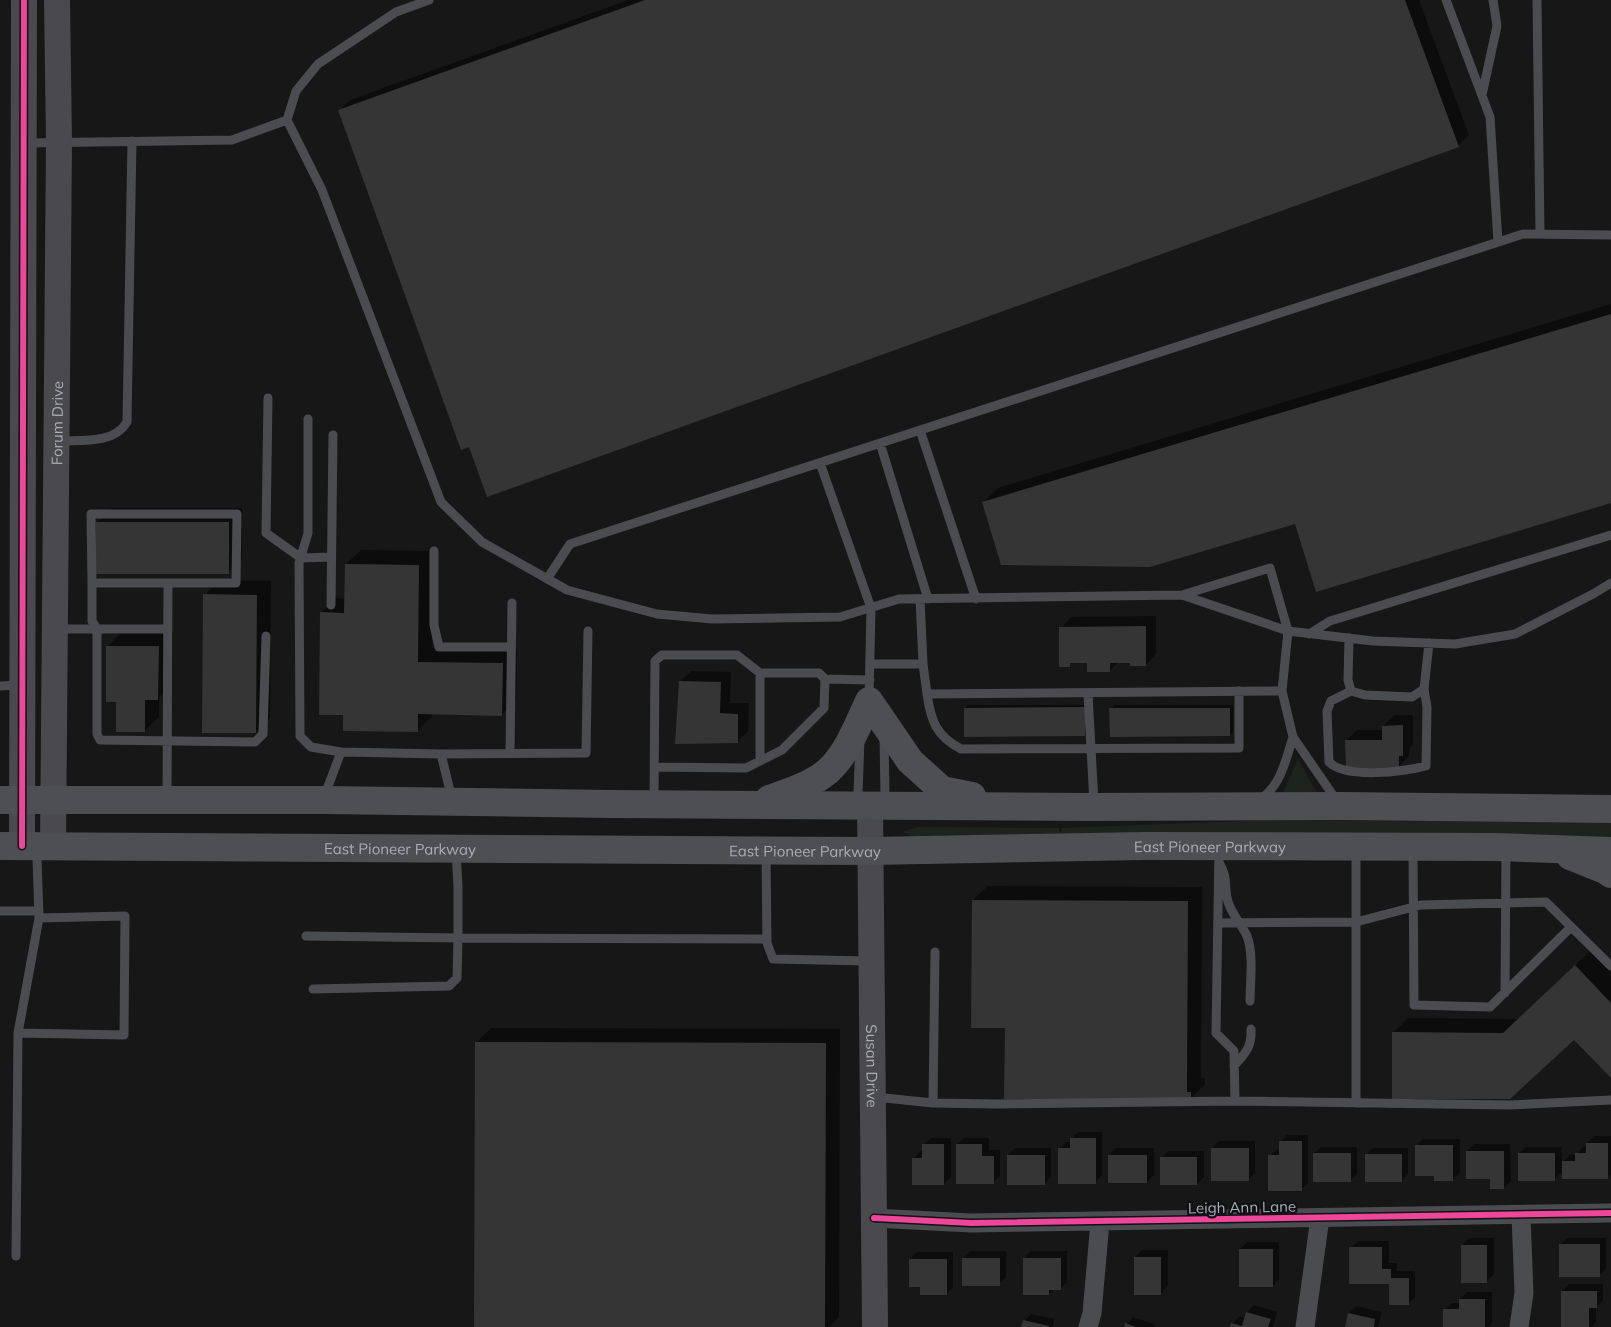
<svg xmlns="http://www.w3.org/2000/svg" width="1611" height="1327" viewBox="0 0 1611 1327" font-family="Mulish,sans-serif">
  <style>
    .green { fill: #1d241e }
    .shadow { fill: #0007 }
    .building { fill: #353536 }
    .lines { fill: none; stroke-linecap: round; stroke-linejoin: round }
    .lane { stroke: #4b4c50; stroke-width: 9 }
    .street { stroke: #4b4c50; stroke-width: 19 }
    .secondary { stroke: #4a4a4e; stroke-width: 26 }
    .primary { stroke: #4d4f52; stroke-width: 28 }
    .cycleway-casing { stroke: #111113; stroke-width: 9 }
    .cycleway { stroke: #ed469a; stroke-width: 6 }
    .labels { text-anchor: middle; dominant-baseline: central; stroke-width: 4.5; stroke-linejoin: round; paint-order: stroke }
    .street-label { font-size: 15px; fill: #a8adb8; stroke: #111113 }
  </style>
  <rect width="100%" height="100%" fill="#171717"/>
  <path class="green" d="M1298,759L1317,793H1283Z
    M1270,820L1611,822V842L918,838L902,832L918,827L1059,828V832L1062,831V828Z"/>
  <path class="shadow" d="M628,0H1419L1469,135L1458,146L339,111L350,100Z
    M1611,304V502L1296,522L983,503L998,488Z
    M112,508H242V558L228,573L97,523Z
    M361,550L433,551L432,648L517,649L516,700L502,714L432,713V716L417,731L345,714L321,613L336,598L346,599V564Z
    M219,580L271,581L270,718L256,732L205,595Z
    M1156,616V654L1146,665L1119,662L1109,671L1088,662H1073L1069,666L1061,628L1071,617Z
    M122,632H173L172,685L159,698V717L144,731L117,700L108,646Z
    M691,671L731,672L730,703H749L748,731L737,742L680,682Z
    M968,705H1088V732L1085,735L965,708Z
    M1114,705H1233V732L1230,735L1111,709Z
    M1394,715H1413V744L1409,749V756L1398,767L1346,741L1357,730H1383V726Z
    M988,886L1202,887L1201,1078H1205V1084L1190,1099L1006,1027L973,900Z
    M1590,951L1611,973V1077L1574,1038L1394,1032L1408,1018L1519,1019Z
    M491,1028L840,1029L839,1317L829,1327H475L477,1042Z
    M1078,1132H1102V1175L1096,1182L1059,1149L1066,1142H1071V1139Z
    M1287,1135H1308V1183L1301,1190L1270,1156L1277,1149H1280V1142Z
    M1594,1136H1611V1174L1608,1178L1564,1170L1555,1179L1519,1153L1526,1147H1562V1163L1570,1155H1576L1583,1147H1587V1143Z
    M931,1138H951V1177L944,1184L914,1158L921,1151H924V1144Z
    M964,1138H989V1150H1000V1176L993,1183L957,1144Z
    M1423,1139H1460V1172L1453,1179L1436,1175L1416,1146Z
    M1219,1141H1255V1173L1248,1180L1212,1148Z
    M1474,1144H1510L1511,1181L1504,1188L1467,1151Z
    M1321,1147H1357V1174L1350,1181L1314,1153Z
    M1015,1148H1051V1177L1044,1184L1008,1155Z
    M1116,1148H1154V1175L1147,1182L1109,1155Z
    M1373,1148H1408V1174L1401,1181L1366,1155Z
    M1168,1151H1204V1177L1197,1184L1161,1158Z
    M1469,1238H1494V1274L1487,1281L1462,1245Z
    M1567,1238H1606V1268L1599,1275L1560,1245Z
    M1358,1241H1389V1263H1397V1271H1415V1297L1408,1304L1390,1283L1351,1248Z
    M1247,1242H1279V1279L1273,1286L1240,1249Z
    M1142,1250H1168V1286L1161,1293L1135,1257Z
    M970,1251H1006V1277L999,1284L963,1258Z
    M1031,1251H1067V1282L1060,1289H1054L1049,1294L1024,1258Z
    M917,1252H953V1287L946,1294L910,1259Z
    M1569,1284H1603V1300L1596,1307V1322L1591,1327H1562V1291Z
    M1467,1292H1492V1323L1488,1327H1445V1310L1452,1303H1460V1299Z
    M1254,1305L1277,1312L1273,1327H1231L1239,1316L1245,1318L1247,1312Z
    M1356,1306L1382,1312L1378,1327H1346L1349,1313Z
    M1031,1314L1054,1319L1053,1327H1022L1024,1321Z
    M1133,1317L1155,1324L1154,1327H1125Z"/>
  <path class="building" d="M645,0H1405L1459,147L487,497L469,447L461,450L338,110Z
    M1611,314V503L1316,592L1295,524L1150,567L1001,565L982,502Z
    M96,522H229V574H96Z
    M345,564L419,565L418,662L503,663L502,716L418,714V732L343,731V715H319L320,612L344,613Z
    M203,594L257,595L256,733H202Z
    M1146,626V666H1130V663H1110V672H1087V663H1070V667H1059V627Z
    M106,646H159L158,700H145V732H116V702H106Z
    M679,681L721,682L720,713L738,714V743L675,744Z
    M1085,707V736L964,737V708Z
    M1109,708H1230V736L1110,737Z
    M1403,725V756H1399V768L1346,769L1345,740H1382V726Z
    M972,900L1188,901L1187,1092H1191V1100L1004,1099L1005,1028H971Z
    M1575,965L1611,1003V1078L1574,1040L1510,1099H1392V1032L1503,1033Z
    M475,1042L826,1043L825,1327H474Z
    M1070,1138H1096V1184H1058V1148H1070Z
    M1279,1141H1302V1191H1268V1155H1279Z
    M1586,1143H1608V1179H1562V1161H1575V1153H1586Z
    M922,1144H944V1185H912V1158H922Z
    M956,1144H982V1156H994V1184H956Z
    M1415,1145H1453V1181H1434V1176H1415Z
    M1211,1148H1249V1181H1211Z
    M1466,1151H1504V1189H1490V1179H1466Z
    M1313,1153H1351V1182H1313Z
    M1518,1153H1555V1181H1518Z
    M1365,1154H1402V1182H1365Z
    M1007,1155H1045V1185H1007Z
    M1108,1155H1147V1183H1108Z
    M1160,1157H1197V1185H1160Z
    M1559,1244H1600V1277H1559Z
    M1461,1245H1487V1283H1461Z
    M1349,1247H1382V1269H1391V1278H1409V1305H1389V1284H1349Z
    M1239,1249H1273V1287H1239Z
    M1134,1257H1161V1295H1134Z
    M962,1258H1000V1286H962Z
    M1023,1258H1061V1290H1049V1295H1023Z
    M909,1259H947V1295H920V1287H909Z
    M1561,1291H1597V1308H1589V1327H1561Z
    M1459,1299H1485V1327H1443V1309H1459Z
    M1246,1312L1271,1319L1268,1327H1230L1231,1323L1242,1326Z
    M1348,1313L1375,1319L1374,1327H1345Z
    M1023,1320L1049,1326V1327H1021Z
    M1125,1323L1136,1327H1124Z"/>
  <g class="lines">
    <path class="lane" d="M429,0L396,12L318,64L296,91L287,120L322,190L441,502L482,542L567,590L657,614L712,619L840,617L899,599L1182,595L1288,631L1373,641L1455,644L1515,634L1593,594L1611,583
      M1446,0L1490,117L1498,242
      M1537,0L1540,234
      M1482,95L1497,26L1493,0
      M26,143L232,140L287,120
      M268,398L266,533L301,558L331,557
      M308,419V533L299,563L300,736L311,747L341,752
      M920,430L976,599
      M60,441C83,440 114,444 127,422L132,141
      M880,443L928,599
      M820,463L871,608L869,698
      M434,551V625L439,647H511
      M547,579L570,544L1523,234L1611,235
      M92,583V621L97,629V734L100,740L255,742L263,734L266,636
      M1182,595L1270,568L1288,631L1282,691L1293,737L1337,801
      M331,605L333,435
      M58,629H168
      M1309,634L1330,621L1611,535
      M1349,638L1348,680L1351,691L1365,695L1412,697L1424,689L1429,643
      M870,664H923L920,599
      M923,664L927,694L1282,691
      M760,673V761
      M825,679L870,680
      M0,686L20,685
      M1351,691L1331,701L1327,711L1329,762C1345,779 1403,772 1426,766L1427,707L1424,689
      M927,694C931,721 936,736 961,749L1239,748V691
      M1088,694L1094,803
      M860,739L858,794L866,801
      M510,753L512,603
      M441,754L586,753L588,631
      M167,797L168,583H236L237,514H91L92,583H168
      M324,797L341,752L441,754L452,799
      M1260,799C1281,786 1286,759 1293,737
      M878,800L885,796L884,737
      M654,801L655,661L662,655H737L760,673H819L825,679L824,708L782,750L746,768L655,767
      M1219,849L1216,1033L1234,1051L1235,1101
      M1413,850L1414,1005L1490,1007L1571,927
      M456,852L458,886V938L767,939
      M766,853L767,943L773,959L868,961
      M37,859L39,918L125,916L124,1035L18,1033L39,918
      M1219,862C1228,879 1224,881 1227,898C1230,913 1241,923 1247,936C1254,955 1250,981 1250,1001
      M0,911H39
      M1218,923L1356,922V848
      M306,936L458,938L457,978L449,986L313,989
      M1505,993L1506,851
      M1234,1066C1246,1053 1252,1046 1251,1029
      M875,1097L933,1103L996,1104L1235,1101L1510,1105L1611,1100
      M933,1103L935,952
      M1356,1103V922L1421,905L1546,902L1611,966
      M16,1256L18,1033"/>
    <path class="street" d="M874,1218L971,1223L1611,1213
      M1088,1327L1092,1313L1100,1222
      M1305,1327L1320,1218
      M1519,1327L1524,1293L1521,1215"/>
    <g class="secondary">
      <path id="s1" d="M870,805L875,1327"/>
      <path id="s2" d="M53,845L59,142L57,0"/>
      <path d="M22,846L24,0"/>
    </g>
    <g class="primary">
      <path d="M769,799C789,792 812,785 828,771C848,753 858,724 869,701L910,761L942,790L972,796"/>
      <path d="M0,800H326L611,804L1086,807L1340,806L1611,809"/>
      <path id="s3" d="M0,846L870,851L1145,846L1494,847L1611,851"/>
      <path d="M1570,856L1605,870L1611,874"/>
    </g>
    <g class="cycleway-casing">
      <path id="cycleway" d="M22,846L24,0
        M874,1218L971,1223L1611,1213"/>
    </g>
    <use href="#cycleway" class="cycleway"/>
  </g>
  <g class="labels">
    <g class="street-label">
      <text stroke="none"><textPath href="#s2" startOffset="422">Forum Drive</textPath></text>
      <text stroke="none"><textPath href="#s3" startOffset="1210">East Pioneer Parkway</textPath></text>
      <text stroke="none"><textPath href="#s3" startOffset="400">East Pioneer Parkway</textPath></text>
      <text stroke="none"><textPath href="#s3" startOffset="805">East Pioneer Parkway</textPath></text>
      <text stroke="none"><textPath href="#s1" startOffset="261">Susan Drive</textPath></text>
      <text transform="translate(1242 1207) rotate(-1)">Leigh Ann Lane</text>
    </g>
  </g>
</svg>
